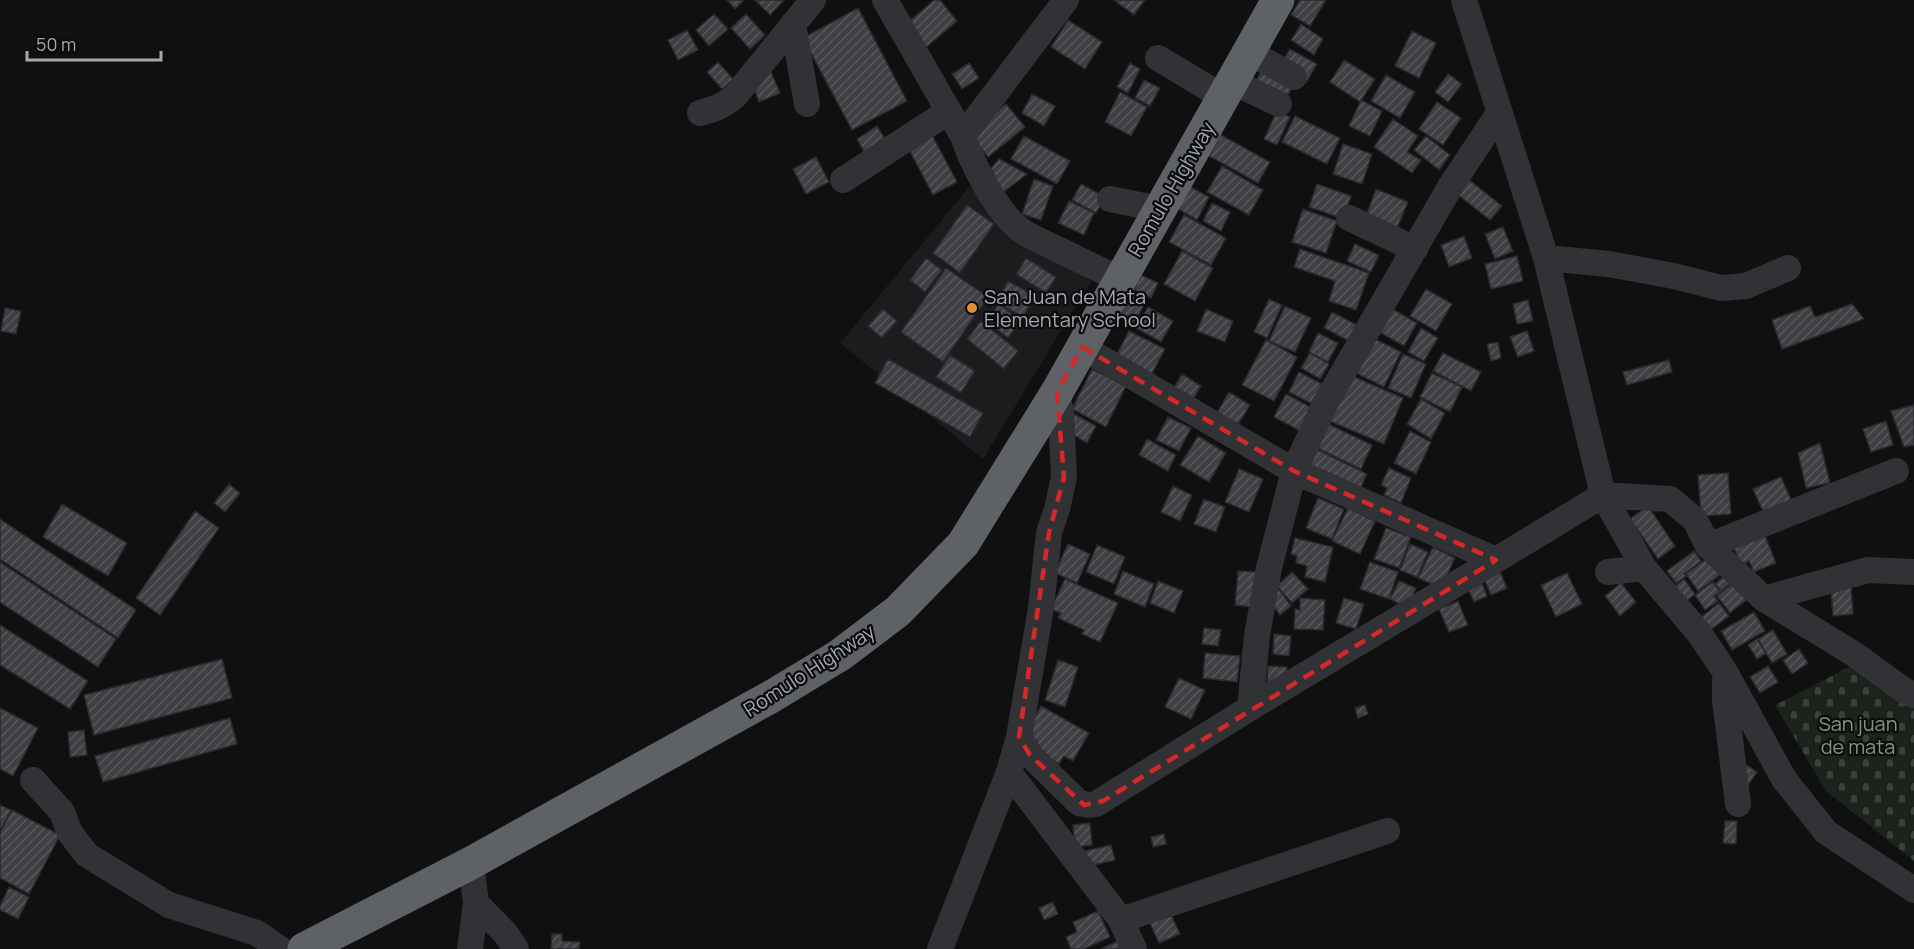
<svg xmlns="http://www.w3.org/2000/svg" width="1914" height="949" viewBox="0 0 1914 949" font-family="Manrope,sans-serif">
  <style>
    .built { fill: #1c1c1e }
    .cemetery { fill: url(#cemetery-stones) }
    .building { fill: url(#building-hatch); stroke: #2a2a2d; stroke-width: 1.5 }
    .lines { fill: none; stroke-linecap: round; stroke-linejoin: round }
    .minor { stroke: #313235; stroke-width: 26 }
    .highway { stroke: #5e6166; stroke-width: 33 }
    .marked { fill: none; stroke: #d62828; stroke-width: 4.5; stroke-dasharray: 12 8; stroke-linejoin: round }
    .poi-dot { fill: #dd8e3b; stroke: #0b0b0c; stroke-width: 2 }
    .labels { text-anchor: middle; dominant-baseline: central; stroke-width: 4.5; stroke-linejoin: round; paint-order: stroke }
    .street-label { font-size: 20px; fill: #a2a9b0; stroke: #0b0b0c }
    .poi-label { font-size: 20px; fill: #a2a9b0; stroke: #0b0b0c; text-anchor: start }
    .park-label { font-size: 20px; fill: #7e9a7b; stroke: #0b0b0c }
  </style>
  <defs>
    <pattern id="cemetery-stones" width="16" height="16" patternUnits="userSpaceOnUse" patternTransform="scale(1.5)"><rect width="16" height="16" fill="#1c231c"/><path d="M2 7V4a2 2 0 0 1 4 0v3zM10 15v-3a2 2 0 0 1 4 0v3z" fill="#3a403a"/></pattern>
    <pattern id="building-hatch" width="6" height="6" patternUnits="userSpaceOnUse" patternTransform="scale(1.5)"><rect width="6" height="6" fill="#3f4044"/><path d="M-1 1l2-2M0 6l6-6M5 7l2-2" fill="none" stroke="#58595c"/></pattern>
  </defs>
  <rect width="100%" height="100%" fill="#101011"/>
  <path class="built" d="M970,186L998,224L1096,273L983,459L840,343Z"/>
  <path class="cemetery" d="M1855,664L1914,703V861L1826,791L1775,705Z"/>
  <path class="building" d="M727,0H744L735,9Z
    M755,0H784L770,15Z
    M934,0H940L957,21L924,49L905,25Z
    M1114,0H1145L1134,15Z
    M1300,0H1326L1310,26L1291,15Z
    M858,8L907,101L852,130L803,38Z
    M714,14L728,29L709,46L696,30Z
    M746,14L765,35L750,49L731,28Z
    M1068,20L1102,42L1085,69L1051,47Z
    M1301,24L1323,39L1314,55L1291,40Z
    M687,30L698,50L678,60L668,40Z
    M1412,31L1436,43L1419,78L1395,66Z
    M1290,49L1317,64L1306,83L1279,67Z
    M1344,60L1375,79L1360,102L1330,82Z
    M718,62L733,79L722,89L707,72Z
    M969,63L979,78L962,89L952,74Z
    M1130,63L1140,69L1128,93L1117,87Z
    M1262,70L1292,87L1283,104L1253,87Z
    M771,72L780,93L759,102L751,80Z
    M1448,74L1462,84L1448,102L1435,92Z
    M1386,75L1415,92L1400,118L1371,101Z
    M1144,80L1160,88L1150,106L1135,98Z
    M1120,92L1147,107L1131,136L1105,122Z
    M1032,94L1055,106L1044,126L1022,113Z
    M1361,100L1382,111L1370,136L1349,126Z
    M1437,102L1461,118L1443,145L1419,129Z
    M1006,104L1025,127L988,157L969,134Z
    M1277,111L1290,117L1277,145L1264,139Z
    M1295,116L1340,138L1327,164L1282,142Z
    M1393,119L1418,136L1407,152L1421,160L1412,173L1374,147Z
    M877,126L887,142L866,155L857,139Z
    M930,131L957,182L933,195L906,144Z
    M1221,135L1270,162L1258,183L1209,156Z
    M1024,136L1070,161L1057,184L1011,159Z
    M1426,136L1450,155L1439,170L1414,150Z
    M1343,144L1372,154L1362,184L1333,174Z
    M816,157L829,182L806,194L793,169Z
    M999,159L1027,174L1002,193L991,168Z
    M1222,166L1263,190L1249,215L1207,192Z
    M1034,179L1053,186L1041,220L1022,214Z
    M1468,179L1502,206L1490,220L1457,194Z
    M1081,184L1105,197L1096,213L1072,200Z
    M1317,184L1351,196L1344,219L1309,207Z
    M1187,185L1209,197L1197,220L1175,207Z
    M1376,189L1408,202L1397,228L1366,216Z
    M1069,201L1094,213L1084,235L1058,223Z
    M1212,203L1230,212L1221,231L1203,221Z
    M967,205L994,224L960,273L933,253Z
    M1303,209L1337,221L1326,253L1292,242Z
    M1184,215L1226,238L1211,265L1169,242Z
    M1503,227L1513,251L1495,259L1485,234Z
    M1464,236L1472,258L1449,267L1441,245Z
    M1355,244L1379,255L1371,272L1347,261Z
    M1300,249L1369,273L1356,310L1329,301L1335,281L1294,267Z
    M1182,251L1213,268L1195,301L1164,284Z
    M1517,256L1523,281L1491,289L1485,264Z
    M926,258L942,270L925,292L910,280Z
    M1026,258L1056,277L1046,293L1016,274Z
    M946,268L988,297L943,362L901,332Z
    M1141,275L1158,283L1151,298L1134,290Z
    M1008,281L1035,296L1023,317L996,302Z
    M1426,289L1452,304L1436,331L1410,316Z
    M1128,292L1146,300L1135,323L1117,315Z
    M1269,299L1282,305L1267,338L1254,332Z
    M1528,300L1533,321L1517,324L1513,304Z
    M999,304L1021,321L1008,338L986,321Z
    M1852,304L1864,319L1782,349L1772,320L1810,306L1815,317Z
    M1285,306L1311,318L1295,352L1269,341Z
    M1387,306L1417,323L1404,346L1374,329Z
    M1148,307L1173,321L1161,342L1136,328Z
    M5,308L21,311L16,334L1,331Z
    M883,309L897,321L882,338L868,326Z
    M1206,309L1233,321L1225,342L1197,331Z
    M1332,312L1359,326L1351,342L1324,328Z
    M981,321L1018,351L1004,369L967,339Z
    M1421,328L1438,338L1424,361L1408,352Z
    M1129,331L1165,349L1149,379L1114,360Z
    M1527,331L1534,351L1518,357L1510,337Z
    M1318,333L1338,343L1328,362L1309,352Z
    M1369,336L1401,352L1384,387L1352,371Z
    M1266,340L1297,357L1274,401L1242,385Z
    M1498,342L1501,358L1491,361L1487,344Z
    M1310,353L1329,364L1320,379L1301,368Z
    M1443,353L1481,372L1471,391L1433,371Z
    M1403,354L1426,364L1411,398L1388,388Z
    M950,355L975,371L961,393L936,377Z
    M888,359L983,413L970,437L875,383Z
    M1669,360L1672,372L1627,385L1623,372Z
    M1092,369L1126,386L1106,427L1072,409Z
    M1299,372L1330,388L1320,408L1289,392Z
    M1345,373L1403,398L1384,444L1325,419Z
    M1432,373L1462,387L1450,412L1420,397Z
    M1182,374L1201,386L1191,403L1172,391Z
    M1229,392L1250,405L1237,426L1217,413Z
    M1286,394L1314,409L1302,432L1274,417Z
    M1421,399L1445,413L1431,439L1407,424Z
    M1914,405V445L1904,447L1891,411Z
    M1074,414L1096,426L1087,443L1065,430Z
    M1168,417L1191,428L1179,451L1156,440Z
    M1886,421L1893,445L1871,452L1863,429Z
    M1324,422L1372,445L1361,469L1313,446Z
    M1410,431L1431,442L1416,474L1394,463Z
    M1198,436L1226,453L1209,482L1180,465Z
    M1147,439L1176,455L1168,471L1139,455Z
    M1820,443L1830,483L1806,488L1798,453Z
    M1316,449L1367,474L1357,495L1306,470Z
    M1389,468L1411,478L1401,503L1384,495L1387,488L1381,485Z
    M1239,469L1263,479L1249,512L1225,502Z
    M1728,473L1731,514L1701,516L1698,475Z
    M1781,477L1793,504L1765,516L1753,489Z
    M229,484L240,493L225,512L214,503Z
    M1173,486L1192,495L1180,521L1161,512Z
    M1318,498L1344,509L1332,539L1306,528Z
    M1204,499L1225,507L1216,532L1194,524Z
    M62,504L127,543L108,576L43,537Z
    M1648,506L1675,546L1658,559L1630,519Z
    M1348,508L1375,521L1360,554L1332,541Z
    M195,511L219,528L160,615L136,598Z
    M0,519L136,610L118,638L0,559Z
    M1386,528L1411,537L1399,568L1374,559Z
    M1762,528L1776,563L1754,572L1749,561L1741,565L1731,541Z
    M1295,538L1333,547L1325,582L1305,577L1307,566L1296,563L1297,556L1291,554Z
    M1068,544L1090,554L1077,583L1055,573Z
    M1410,544L1428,552L1417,577L1400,570Z
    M1097,545L1125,557L1114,584L1086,572Z
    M1433,547L1455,558L1441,588L1418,578Z
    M1694,551L1701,561L1684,574L1686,576L1676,583L1667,571Z
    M1709,557L1721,574L1698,591L1686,574Z
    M0,562L116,639L98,667L0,602Z
    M1370,562L1398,572L1389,599L1360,589Z
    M1123,571L1154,584L1145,607L1114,594Z
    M1238,571L1257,572L1254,607L1235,605Z
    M1292,572L1308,589L1292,603L1277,586Z
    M1500,572L1507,588L1491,595L1484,579Z
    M1567,573L1582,604L1556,617L1541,585Z
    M1728,573L1734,580L1721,591L1715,584Z
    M1065,579L1118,603L1100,642L1082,634L1084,630L1058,618L1061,613L1051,609Z
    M1684,579L1695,594L1685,602L1674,587Z
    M1737,580L1750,597L1730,613L1717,596Z
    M1158,581L1183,591L1174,613L1150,603Z
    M1399,581L1416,588L1407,608L1390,599Z
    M1713,582L1720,592L1714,596L1718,601L1705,610L1695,595Z
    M1482,583L1487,596L1474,602L1468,589Z
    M1621,583L1636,602L1620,616L1605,596Z
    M1851,585L1853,614L1833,616L1831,587Z
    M1279,589L1291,606L1280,615L1267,598Z
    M1300,598L1325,600L1323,630L1294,629L1295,609L1300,610Z
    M1344,598L1364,604L1356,629L1336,623Z
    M1458,601L1468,625L1449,632L1439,609Z
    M1719,603L1729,616L1706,633L1696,621Z
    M1754,612L1765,631L1732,650L1721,631Z
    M0,625L88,681L70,709L0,665Z
    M1204,628L1221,630L1218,646L1202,644Z
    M1773,630L1787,654L1772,663L1758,639Z
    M1274,634L1291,636L1289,656L1273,654Z
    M1757,639L1766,653L1757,659L1748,645Z
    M1799,649L1808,663L1792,674L1783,660Z
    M1205,653L1240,656L1237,682L1203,678Z
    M222,659L232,698L94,735L84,695Z
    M1058,660L1078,667L1065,707L1045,700Z
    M1268,666L1287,667L1286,684L1267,682Z
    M1768,666L1778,682L1760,693L1750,677Z
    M1179,678L1205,690L1191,719L1165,707Z
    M1365,705L1368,714L1358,718L1355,708Z
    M1041,706L1089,733L1073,761L1064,756L1059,764L1033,749L1037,741L1026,734Z
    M0,708L38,728L13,776L0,769Z
    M230,718L237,744L103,782L95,756Z
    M84,730L87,755L70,757L68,732Z
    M1742,762L1757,772L1748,785Z
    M0,805L11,810L0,831Z
    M12,810L60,835L29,894L0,878V833Z
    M1725,821H1737L1736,844L1723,843Z
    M1090,823L1092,845L1075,847L1073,825Z
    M1164,834L1166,844L1153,847L1151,837Z
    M1111,845L1115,860L1089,866L1085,851Z
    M9,887L29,897L18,919L0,910V906Z
    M1053,902L1058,914L1044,920L1039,908Z
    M1169,910L1180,934L1159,943L1148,919Z
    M1098,911L1110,937L1084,949H1071L1066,937L1077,932L1073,922Z
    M552,934H562V941L580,942L579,949H551Z
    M1120,940L1124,949H1101Z"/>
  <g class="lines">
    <path class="minor" d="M885,0L963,136C972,164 995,208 1017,227C1027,236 1041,241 1053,247C1076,258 1098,269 1120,279
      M1464,0L1546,258L1603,495L1644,568L1699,633L1724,670L1784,779L1826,832L1914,890
      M793,24L807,104
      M1249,52L1294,77
      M1158,58L1223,97
      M1233,82L1279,104
      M700,113C714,109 724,106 735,96L813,0
      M963,136L1066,0
      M843,180L949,111
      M1110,199L1159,209
      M1349,218L1415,249
      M1546,258L1609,264L1674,276L1721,288L1746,286L1788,268
      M1082,347L1294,471L1496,560L1603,495L1670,499L1695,520L1708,546L1764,599L1854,654L1902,689L1914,695
      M1708,546L1896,471
      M1608,572L1644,568
      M1764,599L1868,570L1914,572
      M1725,680V700L1738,804
      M1250,708L1257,635L1269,568L1294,471L1325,404L1450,187L1499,113
      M1019,737L1030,755L1079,803L1089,805L1096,804L1250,708L1496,560
      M1009,772L1121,920L1134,949
      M33,780L62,812L70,833L87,855L169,905L257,933L280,949
      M471,863L476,903L506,934L516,949
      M1121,920L1387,831
      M470,949L476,903
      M940,949L1009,772L1019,737L1041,608L1049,533L1057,509L1064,477L1061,413L1057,392"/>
    <path class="highway" d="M304,949L471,863L774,695L840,655L898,611L963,544L1057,392L1278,0"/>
  </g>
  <path class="marked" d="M1082,347L1294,471L1496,560L1103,801L1084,805L1030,755L1019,737L1049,533L1064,477L1057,392Z"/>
  <circle class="poi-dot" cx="972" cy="308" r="6"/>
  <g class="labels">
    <g class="street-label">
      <text transform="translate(1171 189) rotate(-60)">Romulo Highway</text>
      <text transform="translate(809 670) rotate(-33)">Romulo Highway</text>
    </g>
    <g class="poi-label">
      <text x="984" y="296">San Juan de Mata<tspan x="984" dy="23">Elementary School</tspan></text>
    </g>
    <g class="park-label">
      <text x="1858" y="723">San juan<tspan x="1858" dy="23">de mata</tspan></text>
    </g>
  </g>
  <path d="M27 51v9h134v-9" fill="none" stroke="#a2a9b0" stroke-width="3"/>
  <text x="36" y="51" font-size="18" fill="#a2a9b0" stroke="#0b0b0c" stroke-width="4.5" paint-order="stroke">50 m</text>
</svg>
